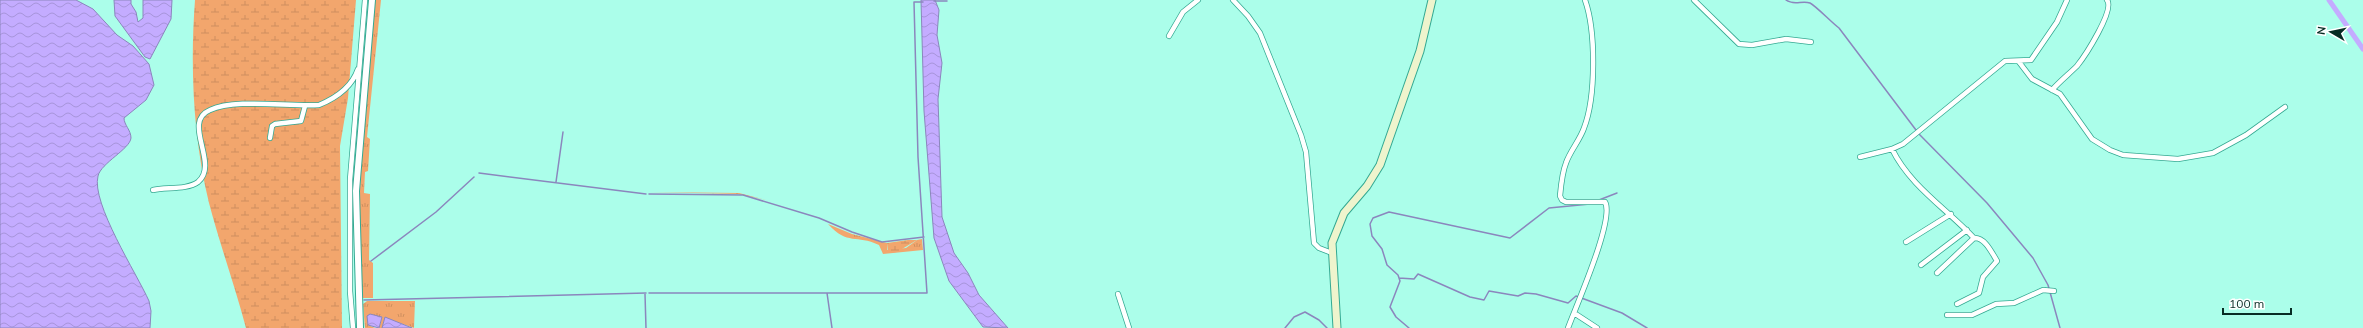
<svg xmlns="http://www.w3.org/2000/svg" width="2363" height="328" viewBox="0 0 2363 328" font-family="Mulish,sans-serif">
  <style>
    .grass { fill: url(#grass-tufts) }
    .wetland { fill: url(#wetland-marsh) }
    .water { fill: url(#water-waves); stroke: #8b86bd }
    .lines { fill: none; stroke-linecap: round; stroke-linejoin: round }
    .stream { stroke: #8b86bd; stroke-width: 1.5 }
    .canal { stroke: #c4acff; stroke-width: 5 }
    .minor-casing { stroke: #34a992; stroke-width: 6 }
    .tertiary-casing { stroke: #34a992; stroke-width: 8 }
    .secondary-casing { stroke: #34a992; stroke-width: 9 }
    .minor { stroke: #fff; stroke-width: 4.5 }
    .tertiary { stroke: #fff; stroke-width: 6 }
    .secondary { stroke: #eef4cd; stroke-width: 7 }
  </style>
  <defs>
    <pattern id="grass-tufts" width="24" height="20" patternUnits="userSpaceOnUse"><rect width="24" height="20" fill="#f2a66d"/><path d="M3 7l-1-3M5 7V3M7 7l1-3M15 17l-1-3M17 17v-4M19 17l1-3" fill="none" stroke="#ce8f5e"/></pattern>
    <pattern id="wetland-marsh" width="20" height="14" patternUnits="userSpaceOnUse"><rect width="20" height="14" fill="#f2a66d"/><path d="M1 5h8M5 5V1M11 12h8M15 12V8" fill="none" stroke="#ce8f5e"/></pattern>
    <pattern id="water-waves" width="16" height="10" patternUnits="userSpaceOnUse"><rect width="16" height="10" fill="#c4acff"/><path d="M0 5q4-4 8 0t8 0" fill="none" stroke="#a794da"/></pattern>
  </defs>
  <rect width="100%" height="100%" fill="#abfeea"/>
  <path class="grass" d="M374,0H381L367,137L370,139L368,171L365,172L364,193L370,194L369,260L373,263V298H362L358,222L363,139Z
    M649,192L739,193L766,200L738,194Z
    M828,224L852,234L887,243V250L906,248L917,240L922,239L923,250L883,254L879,245C856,234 848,246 828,224Z
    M367,301H415L414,328L385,318L382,328H379L382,317L368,325L375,328H365L363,304Z"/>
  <path class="wetland" d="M195,0H356L348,98L340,146L342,328H246C235,286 220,245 209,203C193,137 190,67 195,0Z
    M908,240H917L897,252L888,253L887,243Z"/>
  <path class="water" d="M0,0H76L93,9L117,35L133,46L149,64L154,85L146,100L124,118C124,125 131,130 131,138C130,149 101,163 98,176C91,203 137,274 149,301L151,311L150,328H0Z
    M114,0H131V4L136,12L138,22L143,18V0H172L171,19L150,59L145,57L115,16Z
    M921,0H935L939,10L937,35L942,63L938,99L942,217L954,253L968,273L979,295L1008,328L983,327L949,281L934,238L924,111Z
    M370,314L382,317L379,328L368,325L367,316Z
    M385,317L412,328H382Z"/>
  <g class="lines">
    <path class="stream" d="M1786,0C1794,6 1802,0 1810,3C1816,6 1832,23 1839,28L1919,134L1987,203L2033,258L2048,285L2060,328
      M934,1H947
      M479,173L646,194
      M556,182L563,132
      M649,194L743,195L819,218L852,232L882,242L924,237
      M1599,200L1617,193
      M371,261L436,212L474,177
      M1399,278L1414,279L1418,274L1470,297L1484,300L1489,291L1518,296L1525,293L1536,294L1568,303L1576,296L1622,313L1647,328
      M649,293H927L918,157L914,2H923
      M827,293L832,328
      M645,294L646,328
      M364,300L646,293
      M1285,328L1294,317L1305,312L1319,320L1327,328
      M1409,328L1396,317L1390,307L1400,281L1398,275L1387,265L1382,249L1372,236L1370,224L1373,218L1389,212L1510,238L1549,208L1590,204"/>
    <path class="canal" d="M2329,0L2363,49"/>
    <g class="minor-casing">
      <path id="minor" d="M1233,0L1248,16L1260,33L1301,135L1306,152L1314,243L1319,248L1332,253
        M1694,0L1739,44L1752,45L1786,39L1811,42
        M1169,36L1183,12L1198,0
        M2019,62L2032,79L2060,94L2092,139L2110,150L2123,155L2178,159L2213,153L2246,135L2285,107
        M2052,90C2060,81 2069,74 2077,66C2085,56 2115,10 2107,0
        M270,138L272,126L275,124L301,121L305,106
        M1892,149C1910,186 1947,209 1974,238
        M1860,157L1892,149L1903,144L2005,61L2031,60L2057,22L2067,0
        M153,190C166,187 187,190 198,182C220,164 181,122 210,110C235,98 289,107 319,105C336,98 352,87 358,69
        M1906,242L1951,214
        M1921,265L1967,230
        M1937,273L1974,238C1985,237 1992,253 1997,261L1983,277L1979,293L1957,304
        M1118,294L1129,328
        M1574,313L1597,328
        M1947,315H1972L1996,304L2014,303L2043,290L2054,291
        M353,328L350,291V180L365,0
        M1568,328C1576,306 1615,219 1605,202H1566L1562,200L1560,196C1561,185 1562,173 1566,163C1570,151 1580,140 1584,128C1596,97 1596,31 1585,0"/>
    </g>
    <g class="tertiary-casing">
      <path id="tertiary" d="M360,328L356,191L372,0"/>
    </g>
    <g class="secondary-casing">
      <path id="secondary" d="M1337,328L1332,243L1344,213L1367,186L1380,165L1420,51L1432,0"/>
    </g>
    <use href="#minor" class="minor"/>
    <use href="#tertiary" class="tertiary"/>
    <use href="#secondary" class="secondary"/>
  </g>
  <g transform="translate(2331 32) rotate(279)" stroke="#ffffff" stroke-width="3" paint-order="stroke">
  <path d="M0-3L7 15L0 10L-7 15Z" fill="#072c24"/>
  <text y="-6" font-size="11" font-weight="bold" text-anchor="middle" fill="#072c24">N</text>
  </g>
  <path d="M2223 308v6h68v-6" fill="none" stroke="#072c24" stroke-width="2"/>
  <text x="2229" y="308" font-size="12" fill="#072c24" stroke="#ffffff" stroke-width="3" paint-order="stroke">100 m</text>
</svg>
